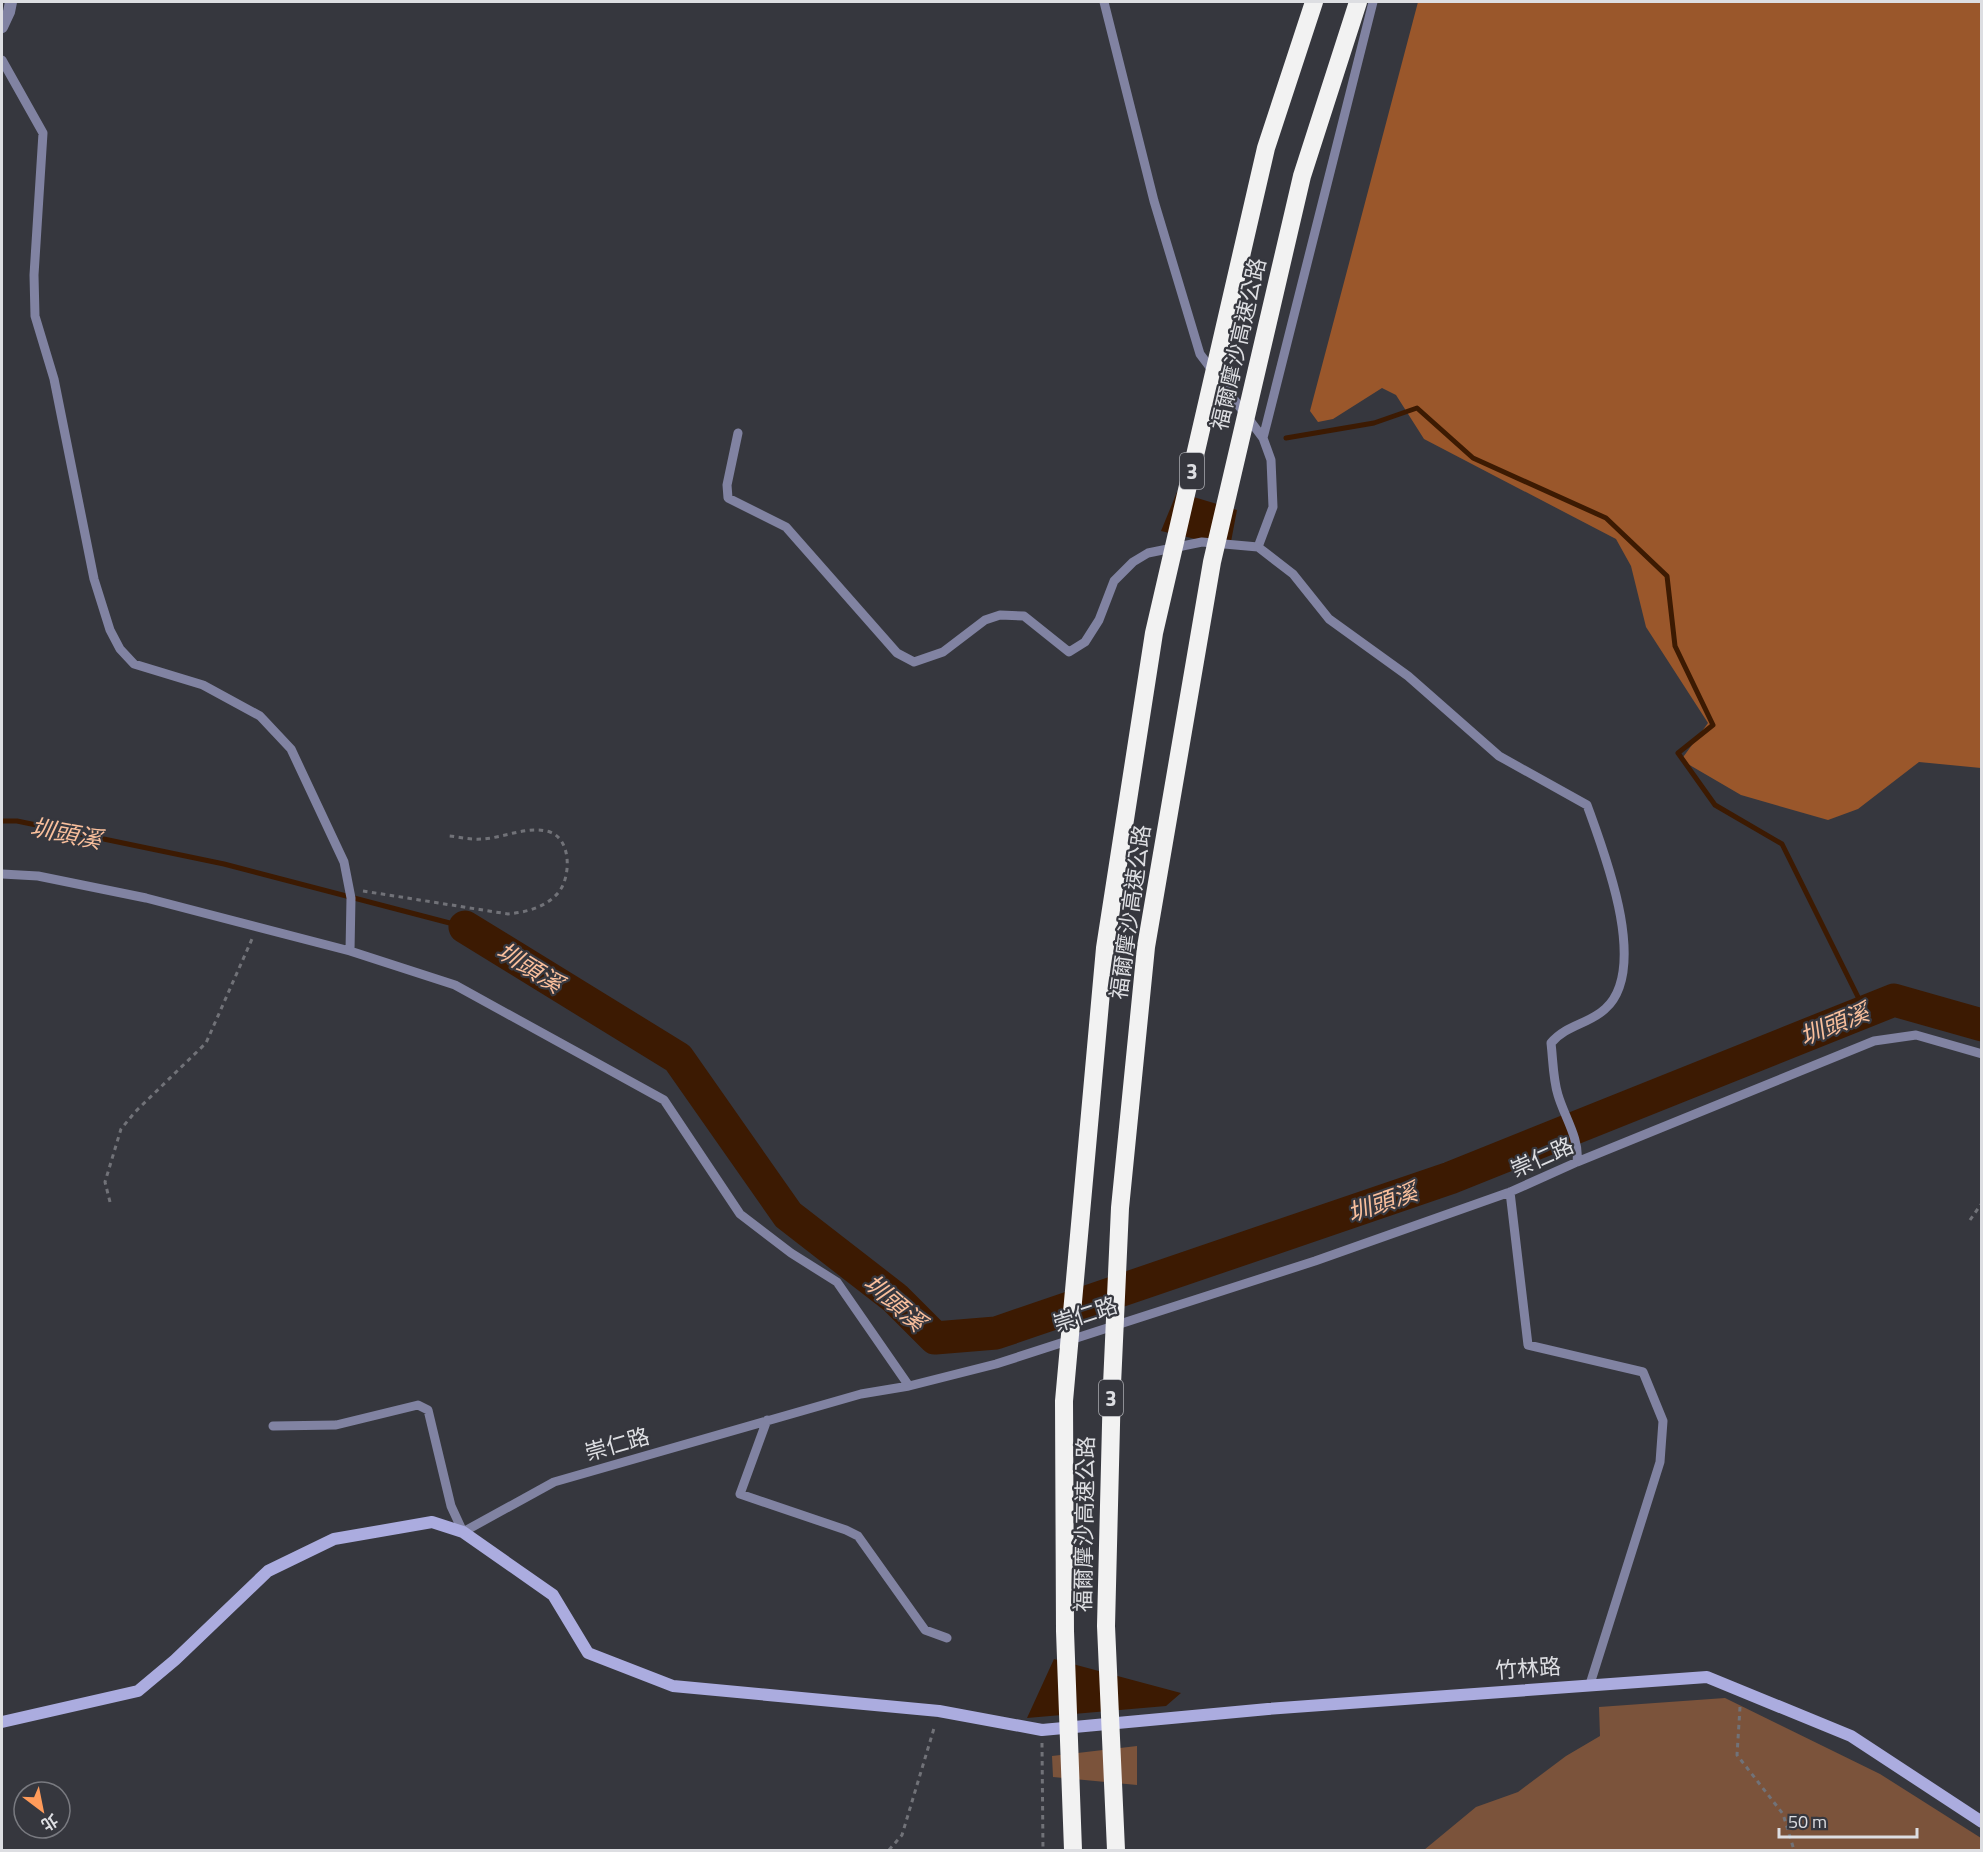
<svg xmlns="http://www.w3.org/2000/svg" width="1983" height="1852" viewBox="0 0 1983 1852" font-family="'Titillium Web','Noto Sans TC',sans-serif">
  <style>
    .green { fill: #7b533b }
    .forest { fill: #9a572b }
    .water { fill: #3c1a02 }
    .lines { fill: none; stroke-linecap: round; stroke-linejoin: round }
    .stream { stroke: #3c1a02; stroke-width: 5 }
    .river { stroke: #3c1a02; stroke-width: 33 }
    .path { stroke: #717278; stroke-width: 3; stroke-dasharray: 4.5 4.5; stroke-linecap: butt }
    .lane { stroke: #8183a2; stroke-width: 9 }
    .street { stroke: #8183a2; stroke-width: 12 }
    .secondary { stroke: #abacdf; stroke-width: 12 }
    .highway-bridge { stroke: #f2f2f2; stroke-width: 18 }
    .labels { text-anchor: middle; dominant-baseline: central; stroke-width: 4.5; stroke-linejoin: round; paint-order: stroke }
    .shield { fill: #36373e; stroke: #abacb1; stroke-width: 1.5 }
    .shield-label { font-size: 21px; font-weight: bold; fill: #dddee2 }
    .street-label { font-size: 22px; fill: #dddee2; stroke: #36373e }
    .water-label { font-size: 24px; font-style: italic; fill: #f9bf9c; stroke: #36373e }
  </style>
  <rect width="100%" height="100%" fill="#36373e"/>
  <path class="green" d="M1725,1698L1880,1774L1981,1838V1850H1424L1476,1807L1518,1792L1566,1756L1600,1736L1599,1707Z
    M1137,1746V1785L1053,1777L1052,1756Z"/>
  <path class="forest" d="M1418,2H1981V768L1919,762L1858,809L1828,820L1741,795L1681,760L1708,723L1646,627L1631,566L1616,539L1424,439L1396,395L1382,388L1333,419L1318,422L1310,411Z"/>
  <path class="water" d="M1177,492L1237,510L1230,547L1161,531Z
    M1054,1659L1181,1693L1166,1706L1027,1718Z"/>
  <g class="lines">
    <path class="stream" d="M1286,438L1374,423L1417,408L1473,458L1606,518L1667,576L1675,646L1713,725L1678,753L1715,805L1782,844L1865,1011
      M2,821H17L224,864L465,927"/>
    <path class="river" d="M465,927L678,1058L788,1215L895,1298L935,1338L996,1333L1450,1178L1894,1000L1982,1025"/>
    <path class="path" d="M363,891L508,914C526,912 545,908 558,893C571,878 572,840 550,832C529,825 503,838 482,839C471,840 460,837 449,836
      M110,1202L105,1182L121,1129L135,1112L206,1043L252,939
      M1970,1220L1982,1203
      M1740,1707L1737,1755L1783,1814L1794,1850
      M1042,1743L1043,1850
      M889,1850L902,1835L935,1725"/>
    <path class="lane" d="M1104,2L1154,201L1200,354L1263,438L1271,460L1273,507L1258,547
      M2,60L43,133L34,275L35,316L54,379L94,579L110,630L120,649L134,664L203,685L260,716L291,749L344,862L351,898L350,951
      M738,433L727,485L728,498L786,527L897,653L914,662L943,652L985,620L1000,615L1024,616L1069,652L1085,642L1099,620L1114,581L1133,562L1148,553L1202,542L1258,547L1293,574L1329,619L1408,676L1499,756L1587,805C1604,852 1650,969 1605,1009C1589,1024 1566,1025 1551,1043C1553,1060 1553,1079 1558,1095C1564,1116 1580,1139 1577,1162
      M1263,438L1373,2
      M2,874L38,876L146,898L350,951L455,985L664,1100L740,1214L791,1253L837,1282L909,1386
      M1510,1192L1528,1345L1643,1372L1663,1421L1660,1462L1590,1684
      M767,1420L740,1494L846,1530L858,1536L925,1630L947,1638
      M273,1426L336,1425L418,1405L428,1410L451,1506L463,1532L554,1482L861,1394L909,1386L996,1364L1315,1261L1510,1192L1577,1162L1874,1041L1916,1035L1982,1054"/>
    <path class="street" d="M2,27L9,12L11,2"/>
    <path class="secondary" d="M2,1722L138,1691L175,1660L268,1571L334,1539L432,1522L463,1532L553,1595L588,1653L673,1686L939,1711L1042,1730L1268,1709L1707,1677L1851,1736L1982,1822"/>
    <path class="highway-bridge" d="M1073,1850L1065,1631L1064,1401L1105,948L1154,633L1266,148L1314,2
      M1116,1850L1106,1626L1112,1385L1120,1208L1146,947L1212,562L1302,176L1358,2"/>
  </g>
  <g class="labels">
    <g class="shield">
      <rect x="1180" y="453" width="24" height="36" rx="4.5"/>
      <rect x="1099" y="1380" width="24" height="36" rx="4.5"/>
    </g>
    <g class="shield-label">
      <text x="1192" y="471">3</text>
      <text x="1111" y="1398">3</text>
    </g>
    <g class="street-label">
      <text transform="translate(1238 344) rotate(-77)">福爾摩沙高速公路</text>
      <text transform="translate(1130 912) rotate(-82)">福爾摩沙高速公路</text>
      <text transform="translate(1542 1157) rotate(-24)">崇仁路</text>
      <text transform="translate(1085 1314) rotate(-18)">崇仁路</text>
      <text transform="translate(617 1444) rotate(-16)">崇仁路</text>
      <text transform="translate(1084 1524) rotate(-89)">福爾摩沙高速公路</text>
      <text transform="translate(1528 1668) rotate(-4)">竹林路</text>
    </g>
    <g class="water-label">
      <text transform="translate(66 833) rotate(11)">圳頭溪</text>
      <text transform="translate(530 967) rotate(32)">圳頭溪</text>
      <text transform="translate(1834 1024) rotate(-22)">圳頭溪</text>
      <text transform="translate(1382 1202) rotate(-19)">圳頭溪</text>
      <text transform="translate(895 1302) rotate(41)">圳頭溪</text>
    </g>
  </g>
  <rect width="1983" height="1852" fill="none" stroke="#dddee2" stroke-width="6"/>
  <g transform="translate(42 1810) rotate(148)"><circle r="28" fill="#36373e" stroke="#797a80" stroke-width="1.5"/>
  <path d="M0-4.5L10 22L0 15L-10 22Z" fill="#ff9b5a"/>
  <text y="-9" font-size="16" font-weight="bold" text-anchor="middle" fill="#dddee2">北</text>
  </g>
  <path d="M1779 1828v9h138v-9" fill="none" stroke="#dddee2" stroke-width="3"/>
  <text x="1788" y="1828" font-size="18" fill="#dddee2" stroke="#36373e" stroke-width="4.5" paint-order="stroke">50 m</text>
</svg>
